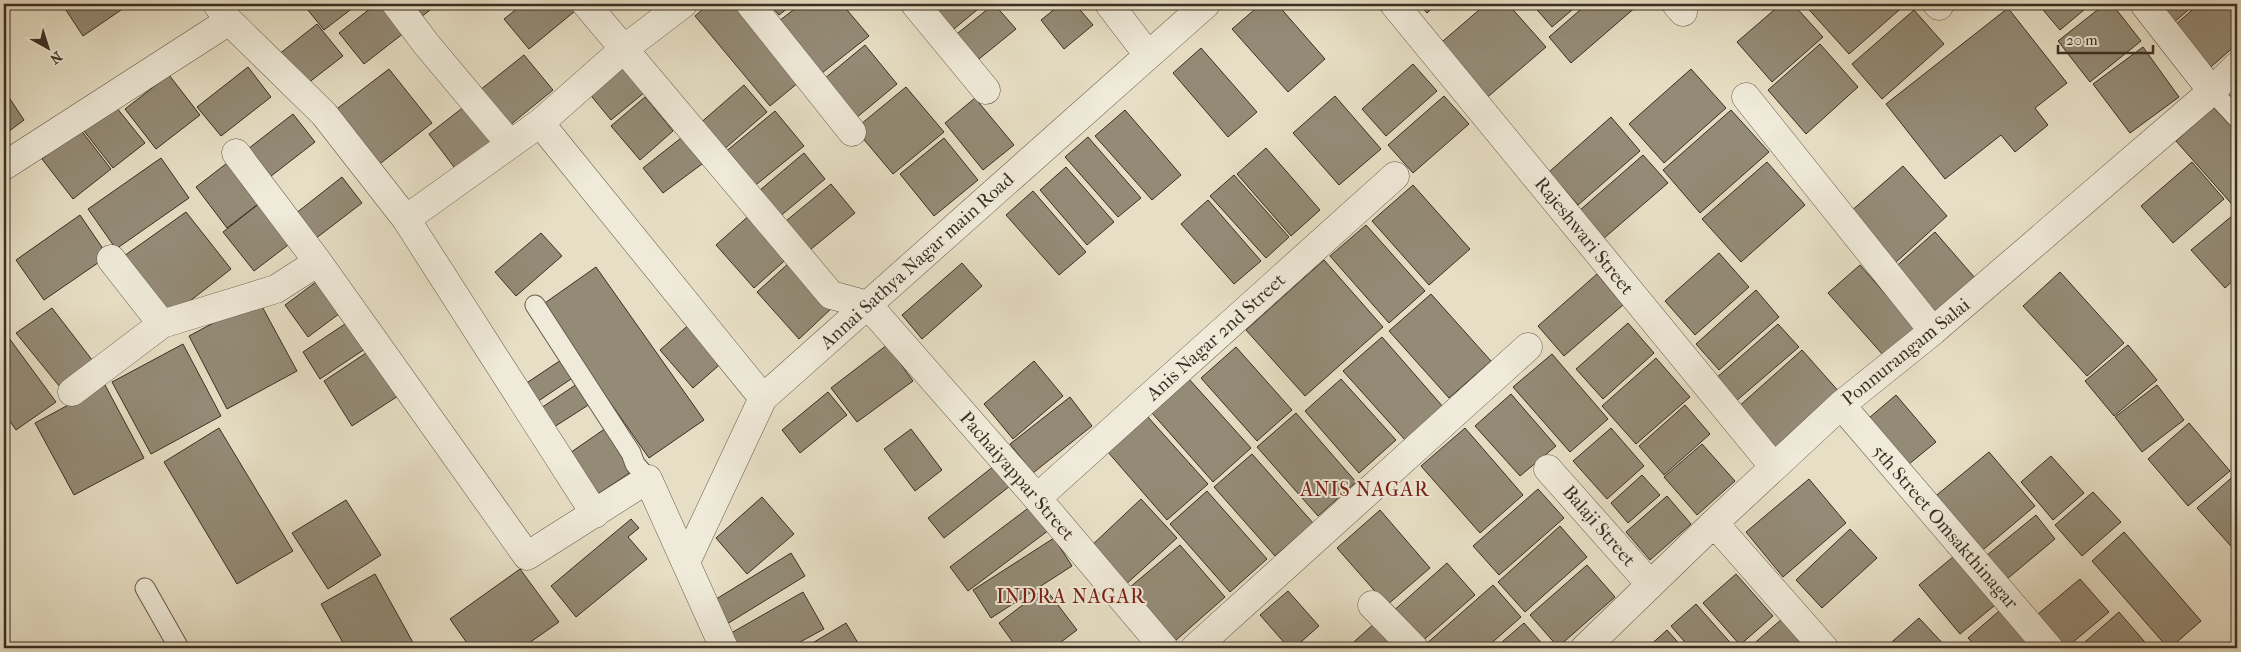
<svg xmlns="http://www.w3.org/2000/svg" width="2241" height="652" viewBox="0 0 2241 652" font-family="'IM FELL French Canon',serif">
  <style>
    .building { fill: #948b77; stroke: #3a2f23 }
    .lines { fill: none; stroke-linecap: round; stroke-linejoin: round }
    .lane-casing { stroke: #655b4c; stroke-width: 21 }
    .street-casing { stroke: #655b4c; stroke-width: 29 }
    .lane { stroke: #efead9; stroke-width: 19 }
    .street { stroke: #efead9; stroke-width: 28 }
    .labels { text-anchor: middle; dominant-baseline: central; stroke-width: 4; stroke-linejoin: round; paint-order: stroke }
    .street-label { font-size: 19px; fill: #3a2f23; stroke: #efead9 }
    .neighbourhood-label { font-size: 20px; letter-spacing: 1px; fill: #7a1f14; stroke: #efead9 }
  </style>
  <rect width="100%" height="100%" fill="#e7dfc5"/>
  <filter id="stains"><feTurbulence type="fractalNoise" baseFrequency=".004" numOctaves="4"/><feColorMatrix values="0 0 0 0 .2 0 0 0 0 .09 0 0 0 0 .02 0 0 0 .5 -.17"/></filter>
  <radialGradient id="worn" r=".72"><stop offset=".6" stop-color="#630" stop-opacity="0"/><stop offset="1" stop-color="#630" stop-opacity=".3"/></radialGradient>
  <path class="building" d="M62,4H121L124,8L83,36Z
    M303,4H358L324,30Z
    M376,4H389L409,29L364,64L339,33Z
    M411,4H438L421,17Z
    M523,4H570L575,11L529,49L504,19Z
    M709,4H745L805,77L770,106L695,16Z
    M769,4H793L779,15Z
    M801,4H842L869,36L822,73L779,21Z
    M926,4H982L983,5L949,33Z
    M994,4L1016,29L974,63L953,37Z
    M1061,4H1075L1093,25L1064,49L1041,20Z
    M1261,4H1277L1325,59L1288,92L1232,29Z
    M1419,4H1437L1427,13Z
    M1486,4H1508L1546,47L1483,101L1436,47Z
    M1532,4H1579L1552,27Z
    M1587,4H1635L1637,6L1571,63L1549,37Z
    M1781,4H1793L1823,37L1772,82L1737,42Z
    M1804,4H1906L1849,54Z
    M2038,4H2091L2060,30Z
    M2105,4H2112L2141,41L2090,82L2058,41Z
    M2151,4H2195L2170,26Z
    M2199,4H2237V44L2204,73L2167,32Z
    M2008,8L2067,83L2035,108L2048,125L2015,152L2001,135L1945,179L1886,104Z
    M1914,10L1944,44L1882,99L1852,64Z
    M317,24L343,56L303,87L278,55Z
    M1820,44L1858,87L1806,134L1768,90Z
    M865,45L897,84L856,118L824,79Z
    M2143,47L2179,97L2130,133L2093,84Z
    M1201,48L1257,112L1228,137L1173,73Z
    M524,55L553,90L504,130L475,94Z
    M622,64L645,92L611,120L588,92Z
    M1413,64L1437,91L1386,136L1362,109Z
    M248,67L271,97L221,136L197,107Z
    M389,69L432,123L377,166L334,111Z
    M1691,69L1726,108L1664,163L1629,124Z
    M169,75L200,115L156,149L125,109Z
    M744,85L767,112L721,152L698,125Z
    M906,87L944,132L893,174L855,129Z
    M4,90L24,120L4,135Z
    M1335,96L1381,149L1339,185L1293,133Z
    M1444,96L1469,124L1413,173L1388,145Z
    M645,97L673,131L640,160L611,126Z
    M975,98L1014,145L983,170L945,123Z
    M112,102L145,143L113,168L80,126Z
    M470,102L498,139L457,171L429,134Z
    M2217,104L2237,126V210L2176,141Z
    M1125,110L1181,175L1152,200L1095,136Z
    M1731,110L1769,152L1700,213L1663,170Z
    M775,111L804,146L752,188L724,153Z
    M293,114L315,142L266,180L244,152Z
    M1611,117L1640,151L1578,205L1549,172Z
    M80,129L111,169L73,199L42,159Z
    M1088,137L1141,198L1118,217L1065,157Z
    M681,138L702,164L663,193L643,168Z
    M944,138L978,180L934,216L900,174Z
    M1266,148L1320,210L1291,236L1237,174Z
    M804,153L825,179L773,222L753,196Z
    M1643,155L1668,183L1603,239L1579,211Z
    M161,158L189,198L116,249L88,209Z
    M231,160L262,201L227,228L196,187Z
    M1767,162L1805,205L1741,262L1702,219Z
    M2192,162L2224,199L2173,243L2141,206Z
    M1903,166L1947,216L1895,263L1850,212Z
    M1066,167L1114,222L1087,245L1040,190Z
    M1234,175L1289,237L1266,258L1210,196Z
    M342,177L362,203L315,239L295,214Z
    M831,184L855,213L805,254L781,225Z
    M1413,185L1470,249L1429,285L1372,221Z
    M1033,191L1086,252L1059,275L1006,215Z
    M265,199L296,239L254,271L223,232Z
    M1208,200L1261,261L1234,284L1181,224Z
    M186,212L231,269L172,315L124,256Z
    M752,213L791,255L754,288L716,245Z
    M80,215L108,256L44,300L16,260Z
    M2232,216L2237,222V277L2225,288L2191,250Z
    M1366,225L1425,291L1389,323L1330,256Z
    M1935,232L1975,278L1933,316L1892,270Z
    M541,233L562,256L516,296L495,272Z
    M1719,253L1749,287L1695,335L1665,301Z
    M1324,260L1383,327L1305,396L1246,330Z
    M790,262L832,308L799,339L757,292Z
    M962,263L982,286L922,339L902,315Z
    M1860,265L1915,328L1884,356L1828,293Z
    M596,267L704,420L649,458L542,305Z
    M2060,272L2124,343L2087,376L2023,306Z
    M1597,274L1623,305L1564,356L1538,326Z
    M324,276L347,308L308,337L285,305Z
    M1756,290L1779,317L1719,370L1696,344Z
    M1431,294L1491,361L1449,398L1389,331Z
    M258,299L297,371L227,409L189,336Z
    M52,308L96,365L60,387L16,333Z
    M348,322L365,349L320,379L303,352Z
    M692,322L725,360L693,388L660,350Z
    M1628,323L1654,353L1603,399L1576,369Z
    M1778,324L1799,347L1735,402L1715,379Z
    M1382,337L1444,408L1406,441L1343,371Z
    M9,338L56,402L16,430L4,413V342Z
    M183,344L221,416L151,454L112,382Z
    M887,345L913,381L857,422L831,388Z
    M2128,345L2157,380L2114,416L2085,381Z
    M1236,347L1292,410L1257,441L1201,378Z
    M1802,350L1841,394L1775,452L1737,408Z
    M369,351L398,396L352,426L324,381Z
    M1552,354L1608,419L1570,452L1513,387Z
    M564,358L577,375L534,404L522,386Z
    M1656,358L1690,397L1636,444L1602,406Z
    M1034,361L1063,396L1013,439L984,404Z
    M1189,379L1251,448L1213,482L1152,413Z
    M1341,379L1396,440L1359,473L1305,411Z
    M580,382L593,402L551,429L538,410Z
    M105,385L144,458L74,495L35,423Z
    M2157,385L2184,420L2142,452L2115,417Z
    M828,392L847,415L800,453L782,430Z
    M1511,394L1556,446L1520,476L1475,426Z
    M1896,395L1936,442L1903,469L1863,423Z
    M1070,397L1092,426L1033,473L1010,444Z
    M1685,405L1710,434L1664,475L1639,446Z
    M1296,413L1356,482L1318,516L1257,447Z
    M1147,416L1208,484L1167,520L1107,451Z
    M2189,423L2230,471L2188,506L2148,459Z
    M219,428L293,551L237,584L164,462Z
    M606,428L634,470L595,496L567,455Z
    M1465,428L1523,495L1480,533L1421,466Z
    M1611,428L1644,466L1607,499L1573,461Z
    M911,429L942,470L915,491L884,449Z
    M1702,444L1735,481L1697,515L1664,477Z
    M1989,452L2035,506L1978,554L1932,499Z
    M1252,454L1313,523L1275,556L1214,487Z
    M2051,456L2084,493L2053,520L2021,482Z
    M994,466L1010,486L944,538L928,518Z
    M2237,473V553L2197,508Z
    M1642,475L1660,495L1628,523L1611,503Z
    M1809,479L1846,523L1783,577L1746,532Z
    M1538,489L1564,518L1499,575L1473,546Z
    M1207,491L1267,559L1230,592L1170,524Z
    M2093,492L2121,522L2082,556L2055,525Z
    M1667,496L1691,524L1650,560L1626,532Z
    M762,497L794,534L747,574L716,538Z
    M1141,499L1177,538L1124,586L1089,548Z
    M346,500L381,555L328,589L292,533Z
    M1031,506L1049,530L968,591L950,567Z
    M1380,510L1430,568L1387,605L1337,548Z
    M2036,515L2055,539L2001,584L1981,560Z
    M631,519L639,528L628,537L647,559L576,617L551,586Z
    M1560,526L1587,557L1525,612L1498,582Z
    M1850,529L1877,558L1822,608L1796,580Z
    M2124,532L2201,621L2170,648H2168L2092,561Z
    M1054,538L1072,566L991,618L973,590Z
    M1180,545L1225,597L1175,641L1129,588Z
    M1959,552L2000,601L1960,634L1919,585Z
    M791,553L805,576L727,624L713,601Z
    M1447,563L1475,595L1419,644L1391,613Z
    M1587,565L1615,597L1558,647L1530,615Z
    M520,569L559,622L522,648H460L467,643L450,619Z
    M375,574L416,648H346L321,604Z
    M1736,574L1773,616L1740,645L1703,603Z
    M2080,579L2109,612L2066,648H2057L2032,619Z
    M1493,585L1521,617L1486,648H1428L1425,645Z
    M1045,588L1077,630L1053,648H1017L999,623Z
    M1288,591L1319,626L1294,648H1289L1260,615Z
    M803,592L824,629L789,648H733L726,636Z
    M1696,604L1735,648H1690L1671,626Z
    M2006,605L2043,648H1977L1968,638Z
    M2119,612L2150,648H2078Z
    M1783,618L1810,648H1749Z
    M1919,618L1947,648H1885Z
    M846,623L861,648H804Z
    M1375,623L1397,648H1347Z
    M1524,623L1546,648H1495Z
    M1667,630L1683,648H1647Z"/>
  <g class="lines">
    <g class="lane-casing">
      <path id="lane" d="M2212,91L2237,118
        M535,305L631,453L635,464L648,479
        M145,588L179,648"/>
    </g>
    <g class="street-casing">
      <path id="street" d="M217,4L229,21L324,114L406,219L595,514
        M396,4L427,45L510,144
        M586,4L831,295L868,305L1037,498L1164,648
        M750,4L852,132
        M915,4L986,90
        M1109,4L1148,55
        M1394,4L1774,467
        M1676,4L1683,12
        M1937,4L1939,6
        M2144,4L2212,91
        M1746,97L1933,331
        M540,123L763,398
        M236,153L318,262L527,556L648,479L724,648
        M4,166L229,21
        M406,219L540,123L625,48L683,4
        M111,259L162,324
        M72,392L162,324L276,289L318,262
        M1841,405L2049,648
        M1548,469L1650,584
        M1037,498L1395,176
        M1714,523L1824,648
        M686,562L763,398L1206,4
        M1372,605L1414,648
        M1195,648L1528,347
        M1585,648L1714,523L1841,405L1933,331L2212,91L2237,66"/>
    </g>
    <use href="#lane" class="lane"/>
    <use href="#street" class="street"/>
  </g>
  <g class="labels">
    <g class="street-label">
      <text transform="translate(1584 236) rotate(51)">Rajeshwari Street</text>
      <text transform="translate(917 261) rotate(-42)">Annai Sathya Nagar main Road</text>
      <text transform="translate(1216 337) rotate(-42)">Anis Nagar 2nd Street</text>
      <text transform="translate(1906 352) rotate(-39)">Ponnurangam Salai</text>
      <text transform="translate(1017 476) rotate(49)">Pachaiyappar Street</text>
      <text transform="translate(1599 526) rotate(49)">Balaji Street</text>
      <text transform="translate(1945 527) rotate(49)">5th Street Omsakthinagar</text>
    </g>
    <g class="neighbourhood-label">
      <text x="1365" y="489">ANIS NAGAR</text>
      <text x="1071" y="596">INDRA NAGAR</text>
    </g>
  </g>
  <rect width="2241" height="652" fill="none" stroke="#e7dfc5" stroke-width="20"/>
  <rect x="5" y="5" width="2231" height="642" fill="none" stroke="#3a2f23" stroke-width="2.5"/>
  <rect x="10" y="10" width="2221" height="632" fill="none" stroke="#3a2f23"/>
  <g transform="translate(48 48) rotate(141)" stroke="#efead9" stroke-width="4" paint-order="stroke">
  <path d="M0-4L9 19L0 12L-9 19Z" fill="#3a2f23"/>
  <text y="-8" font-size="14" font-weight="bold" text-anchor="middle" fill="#3a2f23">N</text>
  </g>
  <path d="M2058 45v8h95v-8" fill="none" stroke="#3a2f23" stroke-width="2.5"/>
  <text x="2066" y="45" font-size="15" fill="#3a2f23" stroke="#efead9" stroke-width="4" paint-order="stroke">20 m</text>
  <rect width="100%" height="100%" filter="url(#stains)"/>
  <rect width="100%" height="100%" fill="url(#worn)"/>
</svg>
